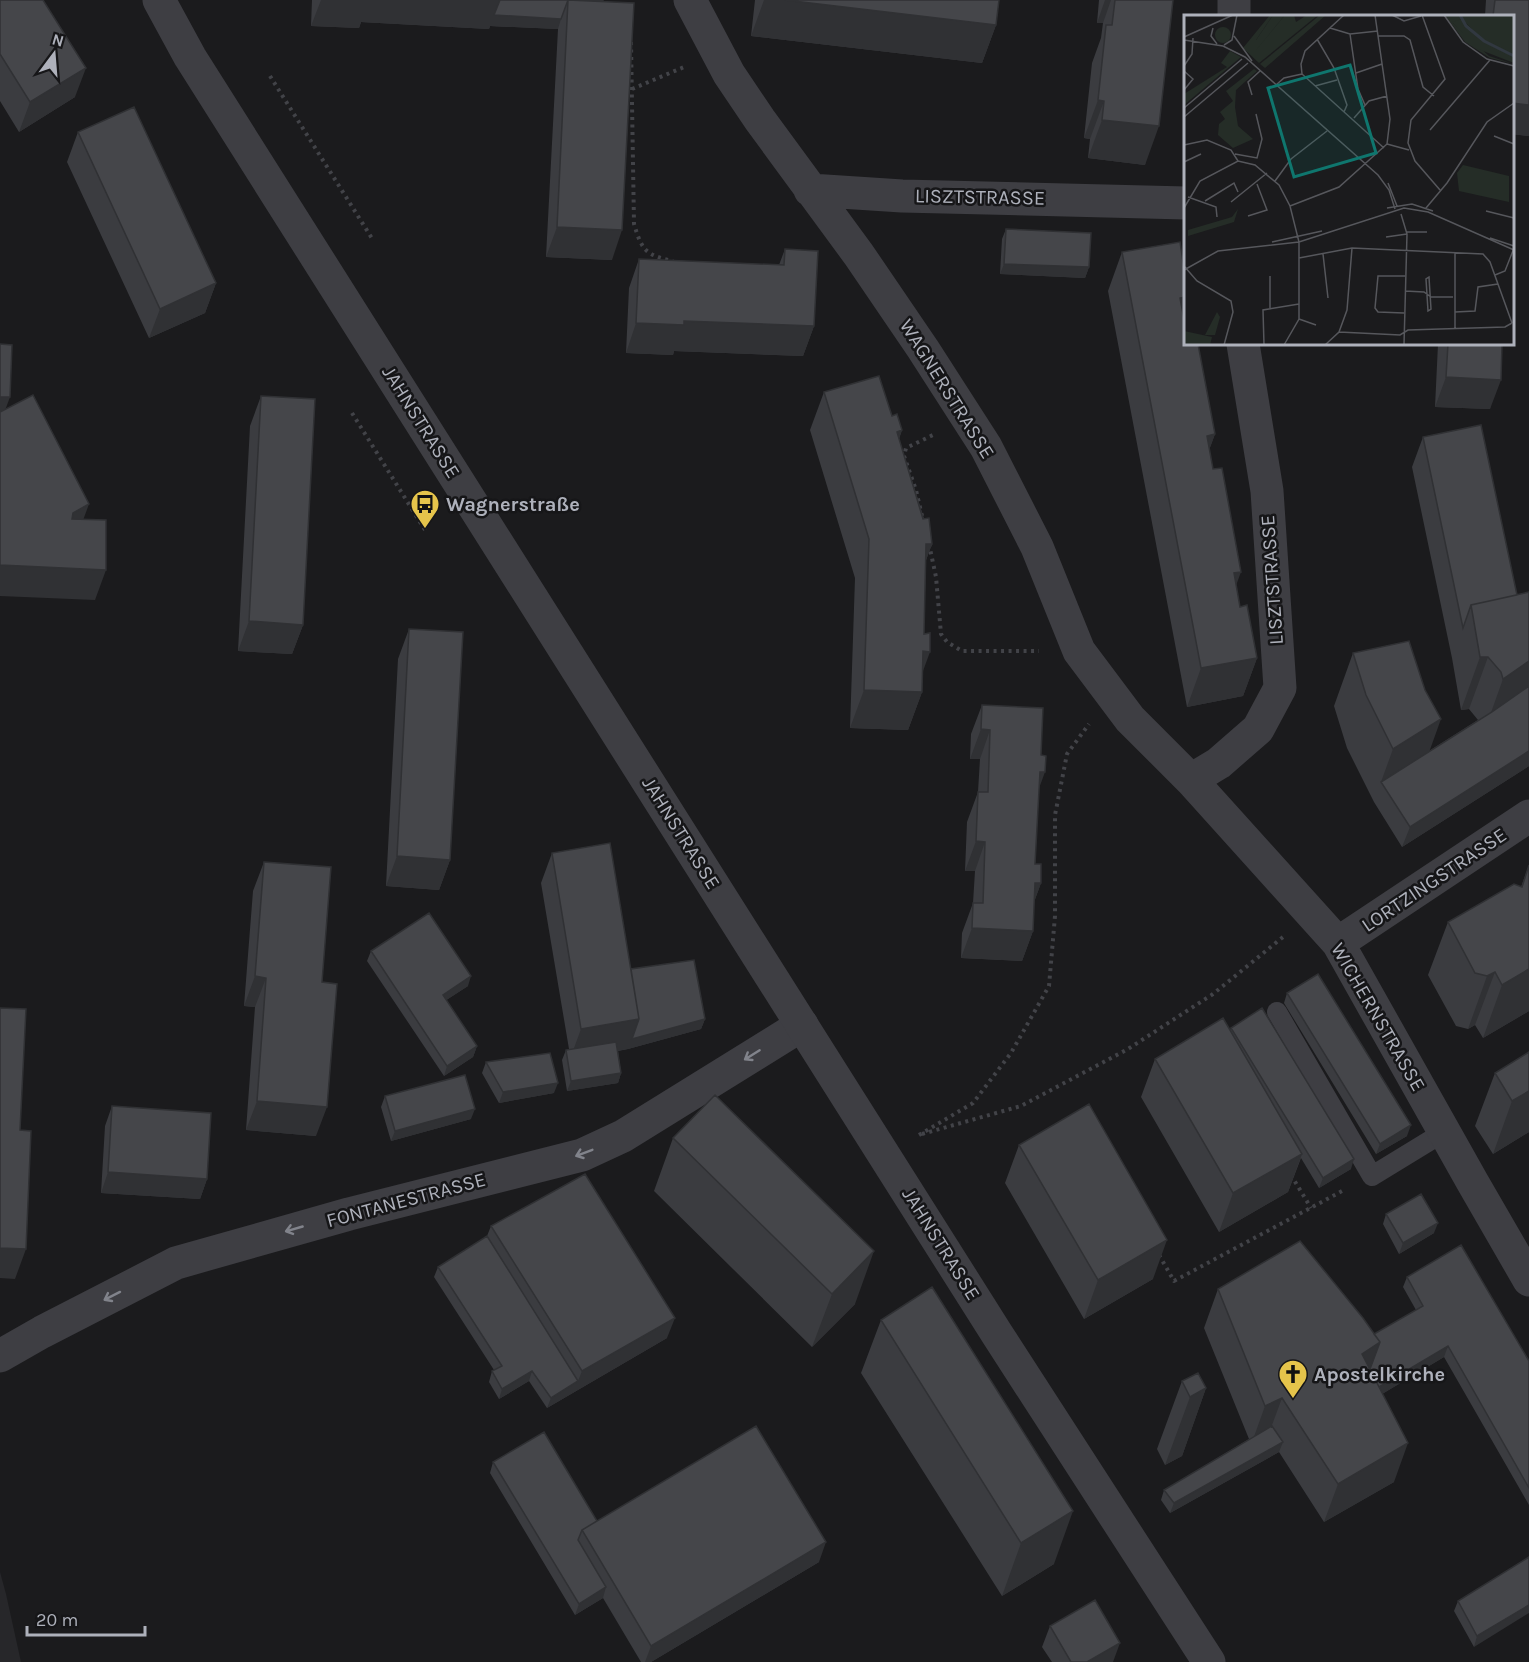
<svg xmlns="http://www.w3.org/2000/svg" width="1529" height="1662" viewBox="0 0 1529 1662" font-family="Karla,sans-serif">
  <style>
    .built { fill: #27272a }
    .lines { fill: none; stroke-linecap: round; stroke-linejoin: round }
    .path { stroke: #424348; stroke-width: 4; stroke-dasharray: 3 4.5; stroke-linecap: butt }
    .service { stroke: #3e3e43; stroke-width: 20 }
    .minor { stroke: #3e3e43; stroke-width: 33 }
    .tertiary { stroke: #3e3e43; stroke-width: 33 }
    .wall { fill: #3b3c40 }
    .shaded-wall { fill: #303134 }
    .building { fill: #45464a; stroke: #303134; stroke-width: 1.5 }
    .oneway { stroke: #81838b }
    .labels { text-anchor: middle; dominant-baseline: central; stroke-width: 5; stroke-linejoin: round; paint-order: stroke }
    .street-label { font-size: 20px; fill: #aeb1bb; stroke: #161618 }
    .poi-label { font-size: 20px; font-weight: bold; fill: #aeb1bb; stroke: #161618; text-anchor: start }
    .inset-river { fill: none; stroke: #313840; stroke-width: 3 }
    .inset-road { fill: none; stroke: #56575c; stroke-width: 1.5 }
    .view { fill: #0f766e; fill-opacity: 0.15; stroke: #0f766e; stroke-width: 3 }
    .inset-edge { fill: none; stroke: #aeb1bb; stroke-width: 3 }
  </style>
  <rect width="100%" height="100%" fill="#1b1b1d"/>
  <path class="built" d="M0,1572L6,1594L21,1662H0Z"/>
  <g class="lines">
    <path class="path" d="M631,42L634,224C642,251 646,255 673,261
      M270,76L373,240
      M632,89L684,67
      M352,413L425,530
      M922,516L916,490L904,456L906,448L935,434
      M929,544L936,577L941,634L947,642L962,651H1039
      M922,1134L1021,1106L1128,1049L1213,994L1283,937
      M919,1135L973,1103L1011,1053L1049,986L1055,916V815L1067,754L1089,724
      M1291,1175L1311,1208
      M1159,1255L1174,1281L1344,1190"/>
    <path class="service" d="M1277,1012L1372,1176L1444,1132"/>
    <path class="minor" d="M690,0L729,74L760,120L859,255L923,349L986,447L1037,547L1079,651L1130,719L1191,780L1338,943L1473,1183L1529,1280
      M1234,0V16
      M810,190L902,196L1186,203
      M1191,780L1219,763L1258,729L1280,688L1267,491L1243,344
      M1338,943L1529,816
      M0,1356L42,1332L176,1263L349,1214L582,1155L623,1136L802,1025"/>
    <path class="tertiary" d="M159,0L190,57L997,1334L1209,1662"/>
  </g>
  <path class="wall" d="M0,0L75,97L19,132L0,101Z
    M312,0H603L612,260L546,257L558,29L490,26L489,29L361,22L359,28L311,26Z
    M755,0H999L996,25L982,63L751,36Z
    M1099,0H1173L1145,165L1088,158L1090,139L1084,138L1092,63L1101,38L1103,23H1097Z
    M1486,0H1529V136L1512,134V16H1485Z
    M78,132L216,283L205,313L149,338L67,162Z
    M1006,229L1089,267L1085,278L1000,274L1002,239Z
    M785,249L814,326L803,356L674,351L673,355L626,353L629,288L639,259L779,265Z
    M1122,252L1183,313L1185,324L1215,434L1209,450L1240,607L1257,658L1243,696L1187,707L1108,291Z
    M1438,344H1502L1490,409L1435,407Z
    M824,392L892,416L902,430L899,439L932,544L926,560L922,692L908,730L850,728L855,578L810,430Z
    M261,396L303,625L292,654L238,651L250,426Z
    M1481,425L1529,766L1402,847L1374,802L1347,748L1334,706L1353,653L1429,751L1478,720L1469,709L1461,710L1452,658L1412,467L1423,437Z
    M409,629L450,860L439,890L386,886L398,659Z
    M982,705L1039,790L1035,864L1041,883L1034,902L1033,931L1022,961L961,958L962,933L973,903L975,871H965L967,822L978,792L980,759H970L971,734Z
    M552,853L631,969L705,1019L701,1029L628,1049L618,1051L621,1073L618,1083L567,1091L562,1060L566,1050L569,1049L541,883Z
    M264,862L316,1136L246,1130L255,1007L244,1006L253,891Z
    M1529,865V1011L1483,1038L1475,1025L1468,1029L1456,1026L1428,975L1448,922L1521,887Z
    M371,951L468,986L446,1000L477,1046L473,1057L444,1076L367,961Z
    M1287,993L1407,1136L1376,1154L1284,1003Z
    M1231,1028L1351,1169L1319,1188L1301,1158L1288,1192L1219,1232L1141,1097L1155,1059L1230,1030Z
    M1529,1052V1132L1493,1154L1475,1126L1495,1073Z
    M486,1062L554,1093L499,1103L482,1073Z
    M385,1096L471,1119L391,1141L381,1107Z
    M112,1106L207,1179L200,1199L101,1193L105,1126Z
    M673,1138L855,1304L812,1347L654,1191Z
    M1019,1145L1153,1279L1084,1319L1005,1183Z
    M1386,1214L1434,1233L1399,1254L1383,1224Z
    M491,1226L667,1338L547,1408L529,1381L499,1399L489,1382L492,1371L494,1370L434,1277L438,1267L487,1236Z
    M1407,1277L1529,1361V1505L1444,1357L1382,1394L1394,1482L1324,1522L1279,1452L1170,1513L1161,1500L1164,1490L1249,1439L1204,1328L1218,1289L1374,1334L1416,1310L1403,1287Z
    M881,1320L1054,1564L1002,1596L861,1373Z
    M1182,1381L1206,1388L1182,1456L1165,1465L1157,1449Z
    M493,1462L597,1521L819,1562L651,1662H641L603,1598L575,1615L490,1473Z
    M1529,1557L1474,1647L1454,1611L1458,1601Z
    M1050,1626L1113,1662H1052L1042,1647Z"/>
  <path class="shaded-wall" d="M321,0H500L561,19L558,29L490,26L489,29L361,22L359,28L311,26Z
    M764,0H785L996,25L982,63L751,36Z
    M1105,0H1111L1103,23H1097Z
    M86,68L75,97L19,132L30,102Z
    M1098,100L1104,101L1090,139L1084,138Z
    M1512,103L1529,105V136L1512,134Z
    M1102,120L1159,126L1145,165L1088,158Z
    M557,227L622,230L612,260L546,257Z
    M1004,264L1089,267L1085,278L1000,274Z
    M216,283L205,313L149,338L160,309Z
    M1185,297V307L1175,334L1180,298Z
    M684,321L814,326L803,356L674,351L673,355L626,353L636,323Z
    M1446,377L1501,380L1490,409L1435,407Z
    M0,397H10L0,424Z
    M902,430L888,469L897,432Z
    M1215,434L1201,472L1207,436Z
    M89,504L78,534L62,543L73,513Z
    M926,544H932L918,582Z
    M0,565L106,570L95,600L0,596Z
    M1241,572L1227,610L1234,573Z
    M249,621L303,625L292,654L238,651Z
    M923,651L930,652L916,690Z
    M1480,657H1488L1469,709L1461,710Z
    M1257,658L1243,696L1187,707L1201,668Z
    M1529,661V697L1484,732L1503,679Z
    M864,690L922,692L908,730L850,728Z
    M1441,719L1422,772L1381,782L1393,749Z
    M981,729L990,730L980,759H970Z
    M1529,751V766L1402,847L1410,827Z
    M1040,772H1045L1034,802Z
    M976,841L985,842L975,871H965Z
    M397,856L450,860L439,890L386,886Z
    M1035,883H1041L1030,913Z
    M972,928L1033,931L1022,961L961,958Z
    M1529,969V1011L1483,1038L1502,985Z
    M1495,972L1475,1025L1468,1029L1487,976Z
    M255,976L266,978L255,1007L244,1006Z
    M471,976L468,986L439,1005L443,995Z
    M639,1019H705L701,1029L628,1049L570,1059L581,1029Z
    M477,1046L473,1057L444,1076L447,1066Z
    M621,1073L618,1083L567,1091L571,1081Z
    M558,1083L554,1093L499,1103L503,1092Z
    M1529,1091V1132L1493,1154L1512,1101Z
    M257,1101L327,1107L316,1136L246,1130Z
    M475,1109L471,1119L391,1141L395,1131Z
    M1411,1125L1407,1136L1376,1154L1380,1144Z
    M1302,1154L1288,1192L1219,1232L1233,1193Z
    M1354,1159L1351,1169L1319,1188L1323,1178Z
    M108,1172L207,1179L200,1199L101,1193Z
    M1438,1223L1434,1233L1399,1254L1403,1243Z
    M1167,1240L1153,1279L1084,1319L1098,1280Z
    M0,1248L26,1249L15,1279L0,1278Z
    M874,1251L855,1304L812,1347L832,1294Z
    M675,1318L667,1338L547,1408L551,1398L578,1381L582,1371Z
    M1380,1342L1366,1381L1362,1354Z
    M1448,1346L1444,1357L1357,1409L1361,1398Z
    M532,1371L529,1381L499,1399L502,1389Z
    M1206,1388L1182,1456L1165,1465L1190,1397Z
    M1282,1398L1268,1436L1251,1445L1265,1406Z
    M1283,1442L1279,1452L1170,1513L1174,1503Z
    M1408,1443L1394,1482L1324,1522L1338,1484Z
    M1073,1511L1054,1564L1002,1596L1021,1543Z
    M826,1542L819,1562L651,1662H645L651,1646Z
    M606,1587L603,1598L575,1615L579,1604Z
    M1529,1605V1613L1474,1647L1477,1636Z
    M1120,1643L1113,1662H1087Z"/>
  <path class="building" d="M0,0H43L86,68L30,102L0,54Z
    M500,0H568L561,19L494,15Z
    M568,0L634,3L622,230L557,227Z
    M575,0H603V1Z
    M785,0H999L996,25Z
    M1115,0H1173L1159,126L1102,120L1104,101L1098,100L1106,25H1112Z
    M1495,0H1529V105L1512,103V16H1493Z
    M134,107L216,283L160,309L78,132Z
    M1006,229L1091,233L1089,267L1004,264Z
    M1180,242L1185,275V297L1180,298L1185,324V344H1198L1215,434L1207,436L1213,469L1222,468L1241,572L1234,573L1240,607L1247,605L1257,658L1201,668L1122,252Z
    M785,249L818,251L814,326L684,321V325L636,323L639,259L784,265Z
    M0,344L12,345L10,397H0Z
    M1448,344H1502L1501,380L1446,377Z
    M879,376L892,416L897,414L902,430L897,432L923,519L929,518L932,544H926L924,634L930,633V652L923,651L922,692L864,690L869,539L824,392Z
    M33,395L89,504L73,513L72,519L106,520V570L0,565V412Z
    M261,396L315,399L303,625L249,621Z
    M1481,425L1517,595L1471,605L1463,628L1423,437Z
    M1529,592V661L1503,679L1501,672L1488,657H1480L1471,605Z
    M409,629L463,632L450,860L397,856Z
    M1409,641L1425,690L1441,719L1393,749L1366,695L1353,653Z
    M1529,686V751L1410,827L1381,782L1492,712Z
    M982,705L1043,708L1041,755L1046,756L1045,772H1040L1035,864H1041V883H1035L1033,931L972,928L973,903H983L985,842L976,841L978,792H988L990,730L981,729Z
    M610,843L639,1019L581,1029L552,853Z
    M264,862L331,867L322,982L337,984L327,1107L257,1101L266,978L255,976Z
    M1529,865V969L1502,985L1495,972L1487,976L1475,973L1448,922L1514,884L1522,887Z
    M429,913L471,976L443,995L477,1046L447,1066L371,951Z
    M694,960L705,1019L632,1039L639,1019L631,969Z
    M1318,974L1411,1125L1380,1144L1287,993Z
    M0,1008L26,1009L20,1130L31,1131L26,1249L0,1248Z
    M1262,1008L1354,1159L1323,1178L1231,1028Z
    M1223,1018L1302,1154L1233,1193L1155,1059Z
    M616,1042L621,1073L571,1081L566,1050Z
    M1529,1052V1091L1512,1101L1495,1073Z
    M550,1053L558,1083L503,1092L486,1062Z
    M465,1075L475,1109L395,1131L385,1096Z
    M715,1095L874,1251L832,1294L673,1138Z
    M1089,1104L1167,1240L1098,1280L1019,1145Z
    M112,1106L211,1113L207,1179L108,1172Z
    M585,1174L675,1318L582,1371L491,1226Z
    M1421,1194L1438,1223L1403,1243L1386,1214Z
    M487,1236L578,1381L551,1398L532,1371L502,1389L492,1371L502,1366L438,1267Z
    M1300,1241L1363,1318L1380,1342L1362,1354L1408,1443L1338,1484L1282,1398L1265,1406L1218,1289Z
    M1461,1245L1529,1361V1488L1448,1346L1379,1387L1370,1369L1380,1342L1374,1334L1423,1306L1407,1277Z
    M932,1287L1073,1511L1021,1543L881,1320Z
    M1198,1373L1206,1388L1190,1397L1182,1381Z
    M756,1426L826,1542L651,1646L582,1530Z
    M1272,1426L1283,1442L1174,1503L1164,1490Z
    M544,1432L597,1521L582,1530L578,1540L606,1587L579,1604L493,1462Z
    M1529,1557V1605L1477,1636L1458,1601Z
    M1095,1600L1120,1643L1087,1662H1071L1050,1626Z"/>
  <defs><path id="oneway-shaft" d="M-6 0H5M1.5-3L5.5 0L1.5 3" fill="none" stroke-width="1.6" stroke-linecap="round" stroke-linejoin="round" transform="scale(1.5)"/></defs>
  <g class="oneway">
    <use href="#oneway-shaft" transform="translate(752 1055) rotate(148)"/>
    <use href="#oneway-shaft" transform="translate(584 1153) rotate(159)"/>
    <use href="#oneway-shaft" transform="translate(294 1229) rotate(164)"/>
    <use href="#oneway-shaft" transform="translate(112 1296) rotate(153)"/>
  </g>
  <defs>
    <g id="bus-pin" transform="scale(1.5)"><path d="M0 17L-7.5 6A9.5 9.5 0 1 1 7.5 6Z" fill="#e5c44b" stroke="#161618"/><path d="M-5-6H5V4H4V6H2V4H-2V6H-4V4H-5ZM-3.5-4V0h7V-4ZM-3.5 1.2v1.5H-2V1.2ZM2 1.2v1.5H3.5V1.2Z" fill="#111"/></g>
    <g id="church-pin" transform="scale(1.5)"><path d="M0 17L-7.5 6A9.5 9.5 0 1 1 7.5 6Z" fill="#e5c44b" stroke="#161618"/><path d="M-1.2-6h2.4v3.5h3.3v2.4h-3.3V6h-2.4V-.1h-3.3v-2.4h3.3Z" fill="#111"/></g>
  </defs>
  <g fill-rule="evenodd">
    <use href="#bus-pin" x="425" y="504"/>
    <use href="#church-pin" x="1293" y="1374"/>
  </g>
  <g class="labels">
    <g class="street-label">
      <text transform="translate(980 197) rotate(1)">LISZTSTRASSE</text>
      <text transform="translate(947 389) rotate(58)">WAGNERSTRASSE</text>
      <text transform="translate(421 422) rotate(58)">JAHNSTRASSE</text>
      <text transform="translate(1272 580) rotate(-94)">LISZTSTRASSE</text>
      <text transform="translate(681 833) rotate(58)">JAHNSTRASSE</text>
      <text transform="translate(1434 880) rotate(-34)">LORTZINGSTRASSE</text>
      <text transform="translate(1378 1017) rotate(60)">WICHERNSTRASSE</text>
      <text transform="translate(406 1200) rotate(-15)">FONTANESTRASSE</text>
      <text transform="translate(941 1244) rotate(58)">JAHNSTRASSE</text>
    </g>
    <g class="poi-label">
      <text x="446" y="504">Wagnerstraße</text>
      <text x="1314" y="1374">Apostelkirche</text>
    </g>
  </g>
  <g transform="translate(1184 15)">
    <rect width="330" height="330" fill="#1b1b1d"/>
    <path d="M89,0H101L72,36V25ZM279,150L325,161V187L275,176L273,158ZM0,316L28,322L26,330H0Z" fill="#252d27"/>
    <path d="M86,0H89L72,25V35L101,0H110L112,7L123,0H134L75,48L59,33ZM136,0H142L81,53L76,49ZM31 20a8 8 0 1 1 16 0a8 8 0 1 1-16 0ZM46,36L57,42L0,90V79L43,52L37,48ZM70,54L73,56L52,75L51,92L54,111L69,124L49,133L34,120L35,109L41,104L36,97L49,86L42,76ZM54,194L50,207L4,221V215L48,202ZM33,297L36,302L31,320H21Z" fill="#252d27"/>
    <path d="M261,0H330V42L302,28L278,4L269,8L305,41L330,49L306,43L281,27Z" fill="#252d27"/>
    <path d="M278,4L302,28L330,42V48L294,34L268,7Z" fill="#252d27"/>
    <path class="inset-river" d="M276,0L282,11L300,26L330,41"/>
    <path class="inset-road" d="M160,0L121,36L117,49L118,59L200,133M208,0L220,6L237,1M238,0L261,64L227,105L224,128L231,146L256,175M260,0L279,27L303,44L330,51M29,13L27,21L33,29M146,13L166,19L194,16M166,19L174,74L181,90M50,21L68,46M194,21H220L226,25L239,72L250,81M0,22L49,0M133,24L150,53L163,90L160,97M0,25L39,31L61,42L194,160L205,175L211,194M40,30L48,25L53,0M0,51L8,39L9,23M0,56L9,64L0,75M172,58L198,49M92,70L100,63L118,59M131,71L153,65M68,80L64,67L76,56M0,93L58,44M0,102L64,48M170,103L185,86L203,81M246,115L306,45M310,121L330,129M203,129L225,135M0,130L23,125L47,135L54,146M51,139L73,143L78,124L72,99M0,147L17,139M91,166L107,144L143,116M204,168L213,191M4,182L32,192L33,202M21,186L50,168L54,177M47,187L83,158M106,191L155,172L203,129L206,104L191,0M0,193L16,166L54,146L71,150L95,170L106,191L115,227V304L100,330M203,193L228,189L249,196M242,193L263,168L303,107L330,88M302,196L330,203M217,199L223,219L220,330M64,201L83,195L73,169M0,204V225M222,217H243M202,222L223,219M306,223L330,231M88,227L138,216M139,239L144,283M115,243L168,233L299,239L306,247L328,308M0,251L13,266L47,286L49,297L40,330M0,255L34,236L115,227L220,193L244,197L330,235M311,260L321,256L330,233M245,262L247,294L244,296L242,264ZM221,276L240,277L247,282H269M86,293V261M271,297L291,296L294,272L314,269M220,298L194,297L191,293L194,261H221M115,304L132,310M271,314V238M155,317L216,320L224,315L321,312L328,308M80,330L79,295L115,289M141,330L155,317L163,295L168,233"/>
    <path class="view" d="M166,50L192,138L110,162L84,73Z"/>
    <rect width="330" height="330" class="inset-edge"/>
  </g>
  <g transform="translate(54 54) rotate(16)" stroke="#161618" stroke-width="4.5" paint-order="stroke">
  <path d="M0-4.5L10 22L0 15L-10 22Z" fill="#aeb1bb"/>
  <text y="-9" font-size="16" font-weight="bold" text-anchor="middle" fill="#aeb1bb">N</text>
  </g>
  <path d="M27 1626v9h118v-9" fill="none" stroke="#aeb1bb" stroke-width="3"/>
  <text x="36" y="1626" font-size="18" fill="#aeb1bb" stroke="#161618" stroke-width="4.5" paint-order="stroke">20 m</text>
</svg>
